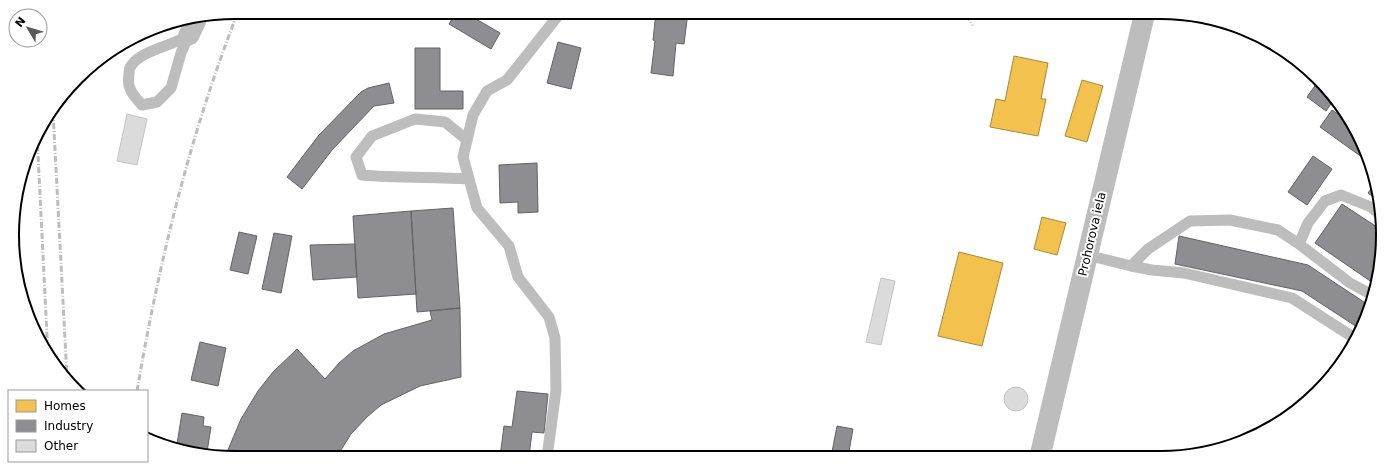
<svg xmlns="http://www.w3.org/2000/svg" width="1395" height="470" viewBox="0 0 1395 470" font-family="'DejaVu Sans',sans-serif">
  <style>
    .homes { fill: #f2c14e; stroke: #a98737 }
    .industry { fill: #8d8d92; stroke: #636366 }
    .building { fill: #dbdbdb; stroke: #c3c3c3 }
    .lines { fill: none; stroke-linecap: round; stroke-linejoin: round }
    .path { stroke: #c2c2c2; stroke-width: 2.5; stroke-dasharray: 1 2; stroke-linecap: butt }
    .lane { stroke: #bdbdbd; stroke-width: 11 }
    .street { stroke: #bdbdbd; stroke-width: 21 }
    .rail { stroke: #bdbdbd; stroke-width: 3; stroke-dasharray: 6 2 1 2; stroke-linecap: butt }
    .labels { text-anchor: middle; dominant-baseline: central; stroke-width: 4; stroke-linejoin: round; paint-order: stroke }
    .street-label { font-size: 12px; fill: #000; stroke: #fff }
    .rim { fill: none; stroke: #000; stroke-width: 2 }
  </style>
  <rect width="100%" height="100%" fill="#fff"/>
  <path class="homes" d="M1014,56L1048,63L1041,99H1046L1038,136L990,127L996,99L1005,101Z
    M1082,80L1103,86L1087,142L1065,136Z
    M1042,217L1066,223L1057,255L1034,249Z
    M959,252L1003,263L982,346L938,336Z"/>
  <path class="industry" d="M456,12H464L500,33L491,49L449,24Z
    M656,12H688L684,44L676,43L673,76L651,73L655,41L653,40Z
    M558,42L581,48L571,89L547,83Z
    M415,48H440V91H463V109H415Z
    M389,83L394,103L374,106L332,150L302,189L287,177L319,135L361,92L368,88Z
    M1317,83L1333,101L1326,111L1307,97Z
    M1332,110L1354,125L1366,160L1320,127Z
    M1313,156L1332,169L1307,205L1288,192Z
    M537,163L538,212L518,213V202L500,203L499,165Z
    M1374,185L1380,202L1368,193Z
    M1342,204L1380,229L1376,285L1315,243Z
    M453,208L460,308L417,312L411,211Z
    M411,211L416,294L358,298L353,216Z
    M239,232L257,236L248,274L230,270Z
    M274,233L292,236L281,293L262,289Z
    M1179,236L1308,265L1370,306L1360,329L1302,291L1175,264Z
    M355,244L357,277L313,280L310,245Z
    M460,308L461,377L420,386L381,405L367,417L351,434L336,458H235L225,457L241,419L258,391L273,372L297,349L325,379L339,363L353,351L384,334L432,320L430,311Z
    M200,342L226,348L218,386L191,380Z
    M517,391L548,394L544,433L532,432L529,457H500L504,426L512,427Z
    M182,413L204,417L203,426L211,427L207,452L225,457L176,450Z
    M837,426L853,429L848,457H831Z"/>
  <path class="building" d="M127,114L147,119L137,165L117,161Z
    M881,278L895,281L881,345L866,342Z
    M1004 399a12 12 0 1 1 24 0a12 12 0 1 1-24 0Z"/>
  <g class="lines">
    <path class="path" d="M964,12L973,26"/>
    <path class="lane" d="M189,35L181,53L171,88L157,102L142,105C134,96 126,88 129,75C129,72 129,68 131,66C141,50 173,46 189,35Z
      M467,140L445,122L415,119L372,136L356,157L362,175C397,178 433,177 469,179
      M1299,244L1308,223L1325,201L1341,195L1371,207L1380,215
      M1087,255L1131,266L1148,249L1190,221L1230,220L1278,230L1299,244L1350,283L1374,296
      M1131,266L1152,270L1184,273L1292,298L1356,339
      M547,457L556,390L555,338L549,317L518,277L509,246L477,208L463,157L473,115L487,91L507,80L561,12"/>
    <path class="street" d="M189,35L196,20
      M1040,456L1145,12"/>
    <path class="rail" d="M53,112L67,377
      M37,134L48,356
      M137,391C159,262 190,134 238,12"/>
  </g>
  <g class="labels">
    <g class="street-label">
      <text transform="translate(1092 234) rotate(-77)">Prohorova iela</text>
    </g>
  </g>
  <path d="M0 0H1395V470H0ZM235 19H1160A216 216 0 0 1 1376 235V235A216 216 0 0 1 1160 451H235A216 216 0 0 1 19 235V235A216 216 0 0 1 235 19Z" fill="#fff" fill-rule="evenodd"/>
  <path class="rim" d="M235 19H1160A216 216 0 0 1 1376 235V235A216 216 0 0 1 1160 451H235A216 216 0 0 1 19 235V235A216 216 0 0 1 235 19Z"/>
  <rect x="8" y="390" width="140" height="72" fill="#ffffff" stroke="#999999"/>
  <rect x="16" y="400" width="20" height="12" fill="#f2c14e" stroke="#999999"/>
  <text x="44" y="410" font-size="12" fill="#000000">Homes</text>
  <rect x="16" y="420" width="20" height="12" fill="#8d8d92" stroke="#999999"/>
  <text x="44" y="430" font-size="12" fill="#000000">Industry</text>
  <rect x="16" y="440" width="20" height="12" fill="#dbdbdb" stroke="#999999"/>
  <text x="44" y="450" font-size="12" fill="#000000">Other</text>
  <g transform="translate(28 28) rotate(308)"><circle r="19" fill="#ffffff" stroke="#999999"/>
  <path d="M0-3L7 15L0 10L-7 15Z" fill="#595959"/>
  <text y="-6" font-size="11" font-weight="bold" text-anchor="middle" fill="#000000">N</text>
  </g>
</svg>
